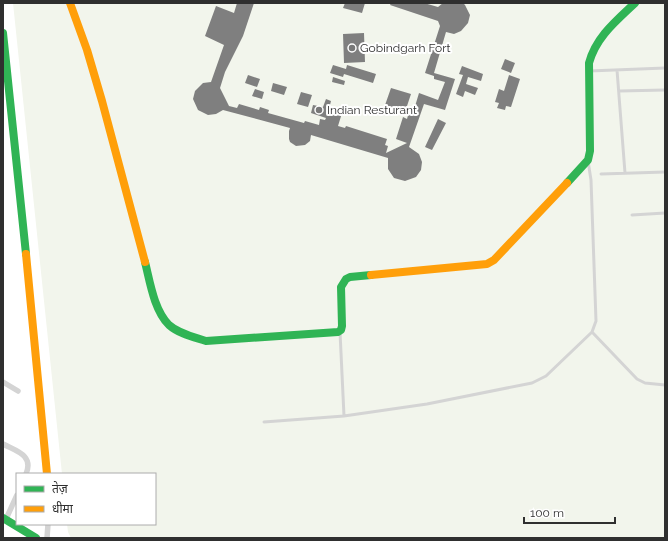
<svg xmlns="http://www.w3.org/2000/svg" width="668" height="541" viewBox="0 0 668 541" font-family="Raleway,'Noto Sans Devanagari',sans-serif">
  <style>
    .green { fill: #f2f5ec }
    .building { fill: #7f7f7f }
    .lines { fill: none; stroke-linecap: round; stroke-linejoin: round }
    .lane { stroke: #d4d4d4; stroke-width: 3 }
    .street { stroke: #d4d4d4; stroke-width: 5.5 }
    .fast { stroke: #30b455; stroke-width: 8 }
    .slow { stroke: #ff9f0a; stroke-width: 8 }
    .poi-dot { fill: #787878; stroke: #fff; stroke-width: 1.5 }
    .labels { text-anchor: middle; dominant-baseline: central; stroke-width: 4; stroke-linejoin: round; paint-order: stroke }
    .poi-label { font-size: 12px; fill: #2f2f2f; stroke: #fff; text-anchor: start }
  </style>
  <rect width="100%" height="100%" fill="#fff"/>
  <path class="green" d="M13,3H665V538H71L68,532L67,524H155V474H62Z"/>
  <path class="building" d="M237,3H254L243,36L225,72L220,88L229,106L237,108L239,104L259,110L260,107L269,110L268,113L304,123L305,121L319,125L320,119L325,120L326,118L311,113L313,105L323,107L326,99L331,101L329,109L342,113L338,126L345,128L346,126L387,139L385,145L388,146L386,153L407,143L396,139L403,117L407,119L409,112L413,113L419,93L438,100L445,82L434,79V76L425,73L440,26L438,21L390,5L391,3H424L438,7L443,3H463L465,5L470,15L468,23L461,31L454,34L446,32L434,73L455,79L445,110L424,104L409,147L419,154L422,162L421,170L416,177L405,181L394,178L388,169V158L311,135L310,141L305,145L296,146L290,142L289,139V131L290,128L223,110L216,114L208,115L198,110L193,99L195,91L203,83L211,82L224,45L205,36L216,6L234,13Z
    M345,3H365L362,13L343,8Z
    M364,33L365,62L344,63L343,34Z
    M505,59L515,63L511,73L501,69Z
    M333,65L346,69L347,65L376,74L373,83L344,74L343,77L330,73Z
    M462,66L483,74L481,81L468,77L466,84L478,88L475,95L465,91L463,97L456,94L463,75L459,74Z
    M248,75L260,79L257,87L245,83Z
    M509,75L520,79L511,107L506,106L505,110L497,108L499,103L495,102L499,89L504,91Z
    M333,77L345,81L344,85L332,82Z
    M273,83L287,87L284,95L271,91Z
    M391,88L411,94L404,115L384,108Z
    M255,89L264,92L262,99L252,96Z
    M301,92L312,95L308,107L297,104Z
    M438,119L446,123L432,150L425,147Z"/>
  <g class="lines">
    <path class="lane" d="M617,70L625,173
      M589,71L665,68
      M619,91L665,90
      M601,174L665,172
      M632,215L665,213
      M340,332L344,416
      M592,332L637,379L645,383L665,385
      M264,422L344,416L427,404L532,383L546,376L592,332L596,321L591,180L588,161"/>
    <path class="street" d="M3,382L18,391
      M3,444C16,451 34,455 26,474
      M6,519L17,495
      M47,538L48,524"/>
    <path class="fast" d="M3,33L26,254
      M567,183L588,160L590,151L589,63C596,37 616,21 635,3
      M145,262C150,282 154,310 169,325C179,334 194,337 206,341L338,332L341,330L342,326L341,287L346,279L350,277L371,275
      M3,518L36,538"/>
    <path class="slow" d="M70,3L87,50L102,101L145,262
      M26,254L47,474
      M371,275L487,264L494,260L567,183"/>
  </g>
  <g class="poi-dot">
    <circle cx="352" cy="48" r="4"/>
    <circle cx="319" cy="110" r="4"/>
  </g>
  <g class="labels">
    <g class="poi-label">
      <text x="360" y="48">Gobindgarh Fort</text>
      <text x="327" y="110">Indian Resturant</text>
    </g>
  </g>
  <rect width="668" height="541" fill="none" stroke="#2f2f2f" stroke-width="8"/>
  <rect x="16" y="473" width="140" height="52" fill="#ffffff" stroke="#acacac"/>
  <rect x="24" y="486" width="20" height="6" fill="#30b455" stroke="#acacac"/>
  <text x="52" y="493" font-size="12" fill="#2f2f2f">तेज़</text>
  <rect x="24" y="506" width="20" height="6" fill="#ff9f0a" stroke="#acacac"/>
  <text x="52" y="513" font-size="12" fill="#2f2f2f">धीमा</text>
  <path d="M524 517v6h91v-6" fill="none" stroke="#2f2f2f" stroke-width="2"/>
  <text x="530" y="517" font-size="12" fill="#2f2f2f" stroke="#ffffff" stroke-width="3" paint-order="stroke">100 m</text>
</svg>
